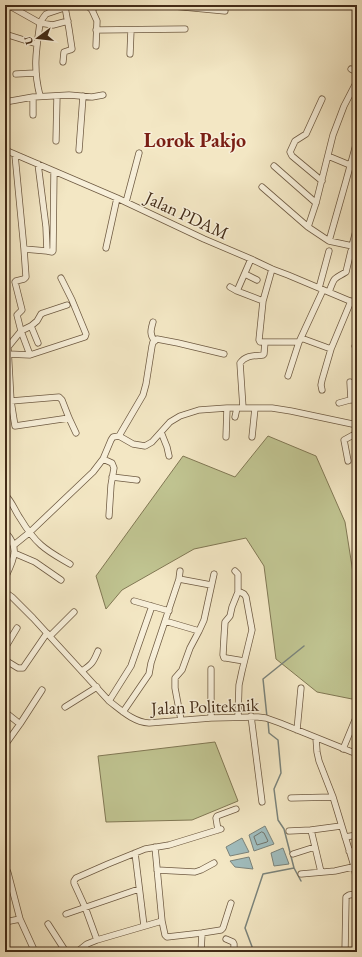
<svg xmlns="http://www.w3.org/2000/svg" width="362" height="957" viewBox="0 0 362 957" font-family="'EB Garamond',serif">
  <style>
    .green { fill: #c0c491; stroke: #817854 }
    .water { fill: #a0bdbe; stroke: #7a837b }
    .lines { fill: none; stroke-linecap: round; stroke-linejoin: round }
    .shore { stroke: #71746a; stroke-width: 1 }
    .stream { stroke: #7a837b; stroke-width: 1.5 }
    .minor-casing { stroke: #6e5a42; stroke-width: 7 }
    .minor { stroke: #f7efd9; stroke-width: 5.5 }
    .labels { text-anchor: middle; dominant-baseline: central; stroke-width: 3; stroke-linejoin: round; paint-order: stroke }
    .street-label { font-size: 18px; fill: #422b17; stroke: #f7efd9 }
    .quarter-label { font-size: 20px; font-weight: bold; fill: #7a1f14; stroke: #f7efd9 }
  </style>
  <rect width="100%" height="100%" fill="#f3e7c4"/>
  <filter id="stains"><feTurbulence type="fractalNoise" baseFrequency=".005" numOctaves="4"/><feColorMatrix values="0 0 0 0 .2 0 0 0 0 .09 0 0 0 0 .02 0 0 0 .5 -.17"/></filter>
  <radialGradient id="worn" r=".72"><stop offset=".6" stop-color="#630" stop-opacity="0"/><stop offset="1" stop-color="#630" stop-opacity=".3"/></radialGradient>
  <path class="green" d="M268,436L316,456L345,522L357,598V700L317,692L276,659L264,566L246,538L194,549L122,590L106,609L96,576L183,456L235,477Z
    M215,742L238,801L192,820L106,822L98,756Z"/>
  <path class="water" d="M265,826L274,844L254,851L249,835Z
    M242,838L249,852L230,856L226,847Z
    M283,848L289,864L274,866L271,853Z
    M249,857L253,869L235,867L230,861Z"/>
  <g class="lines">
    <path class="shore" d="M262,832L264,833L268,841L267,842L257,845L254,837Z"/>
    <path class="stream" d="M267,717L263,679L304,646
      M268,721L269,733L278,740L281,773L274,789L278,820L284,829L294,868L301,881
      M254,952L245,928L263,874L294,868"/>
    <g class="minor-casing">
      <path id="minor" d="M8,5L40,23L53,25L68,21
        M46,5L52,11
        M87,5L92,10L97,21L96,46
        M162,5L225,11
        M92,10L97,5
        M96,30L185,29
        M5,34L37,44
        M130,54L131,30
        M63,62L64,52L70,50L72,49L69,29L65,7
        M351,69L357,72
        M16,74L35,73
        M357,81L344,106L333,135L316,203L308,227L329,241L357,247
        M40,96C33,69 36,51 40,23L43,18L46,14L73,5
        M5,102L33,97L69,95L92,97L103,95
        M33,115V97
        M56,141L57,96
        M5,150L117,198L204,239L251,259L272,269L288,275L357,304
        M79,150L83,96
        M15,155L24,249
        M328,156L357,168
        M274,166L316,203
        M322,181L292,156L290,152L295,141L306,134L322,99
        M262,187L308,227
        M126,202L139,153
        M329,241L346,181L357,141
        M352,246L357,227
        M106,248L117,198
        M47,251L52,252L53,251L54,171
        M272,269L263,301L259,340L260,342H299
        M245,274L257,280
        M230,287L237,291L263,301
        M319,288L329,251
        M237,291L251,259
        M329,292C335,276 333,280 346,272L351,251
        M153,322C151,329 149,335 155,341
        M31,326L37,321L41,314L43,313L67,305
        M301,338L331,349
        M355,346L357,347
        M5,347H8L21,331L31,326L38,343
        M8,347L11,401L59,397L62,400L69,418L76,433
        M8,354L30,355L85,337L86,334L72,300L61,278
        M30,355L21,331L17,315L22,310L15,282L16,281L24,279L26,277L24,249L47,251L46,227L38,164
        M288,376L299,342L323,290
        M350,382L351,400
        M322,390L321,385L322,380L331,349L351,301
        M11,401L15,426L69,418
        M339,403L357,398
        M243,408L240,363C246,355 254,356 263,355L264,354L265,342
        M235,417L237,408
        M161,432L167,447L169,456
        M119,436L133,444L145,446L152,442L170,422L180,416L199,410L227,408H272L291,411L357,425
        M226,437L227,408
        M252,437L255,408
        M103,459L112,463L114,468L111,485L109,516
        M348,461L344,440L355,434L356,425
        M112,477L137,480
        M5,495C12,501 15,511 20,518C26,528 33,538 41,545C50,553 60,558 70,564
        M5,532C21,548 13,561 5,578
        M14,545L30,532L93,472L103,459L111,440L113,437L119,436L143,395L146,384L152,346L153,342L157,339L178,343L224,354
        M14,553L35,562L61,580
        M235,571L238,574V592L232,607L230,616L225,622L224,637L223,655L224,658H226L244,661
        M179,579L211,585
        M5,592L12,597L33,618L109,701C121,710 133,722 149,723L211,718L258,717L266,718L280,723L357,754
        M134,601L169,611
        M165,621L199,631
        M50,636L74,612
        M5,648L17,628
        M5,660L18,668H23L47,633
        M82,671C92,664 93,663 98,651
        M109,701L131,666L152,606
        M65,707L97,687
        M5,712L20,724
        M123,712L149,674L151,663L179,579L180,571
        M238,716L239,685L242,671L252,630L246,597L244,594L238,591
        M251,716L262,802
        M211,718V669
        M181,720L175,688V678L182,670L190,648L199,631L204,620L214,574
        M297,730L301,688
        M316,738L317,752L319,761L333,797L354,866L357,883
        M5,745L20,724L42,690
        M343,749L355,720
        M291,798L333,797
        M218,830L216,818L217,816L236,809
        M311,830L321,872
        M289,831L311,830L341,826
        M345,837L357,835
        M349,851H357
        M135,853L144,926
        M293,854L315,847
        M5,866L8,873L20,919L35,952
        M157,870L195,872L201,870L214,863
        M301,874L335,871L357,866
        M66,914L139,889
        M162,921L165,935L167,937L202,933L221,930L223,928L231,903
        M5,922L20,919
        M48,924L66,952
        M226,939L233,942L234,944V952
        M97,940L85,907L74,883V881L76,878L108,864L145,849L169,845L221,829
        M77,952L87,944L97,940L162,921L155,847
        M201,952L202,933
        M345,952L346,897L349,895L357,894"/>
    </g>
    <use href="#minor" class="minor"/>
  </g>
  <g class="labels">
    <g class="street-label">
      <text transform="translate(187 215) rotate(25)">Jalan PDAM</text>
      <text transform="translate(205 706) rotate(-2)">Jalan Politeknik</text>
    </g>
    <g class="quarter-label">
      <text x="195" y="140">Lorok Pakjo</text>
    </g>
  </g>
  <rect width="362" height="957" fill="none" stroke="#f3e7c4" stroke-width="20"/>
  <rect x="6" y="6" width="350" height="945" fill="none" stroke="#422b17" stroke-width="2"/>
  <rect x="10" y="10" width="342" height="937" fill="none" stroke="#422b17"/>
  <g transform="translate(38 38) rotate(255)" stroke="#f7efd9" stroke-width="3" paint-order="stroke">
  <path d="M0-3L7 15L0 10L-7 15Z" fill="#422b17"/>
  <text y="-6" font-size="11" font-weight="bold" text-anchor="middle" fill="#422b17">U</text>
  </g>
  <rect width="100%" height="100%" filter="url(#stains)"/>
  <rect width="100%" height="100%" fill="url(#worn)"/>
</svg>
